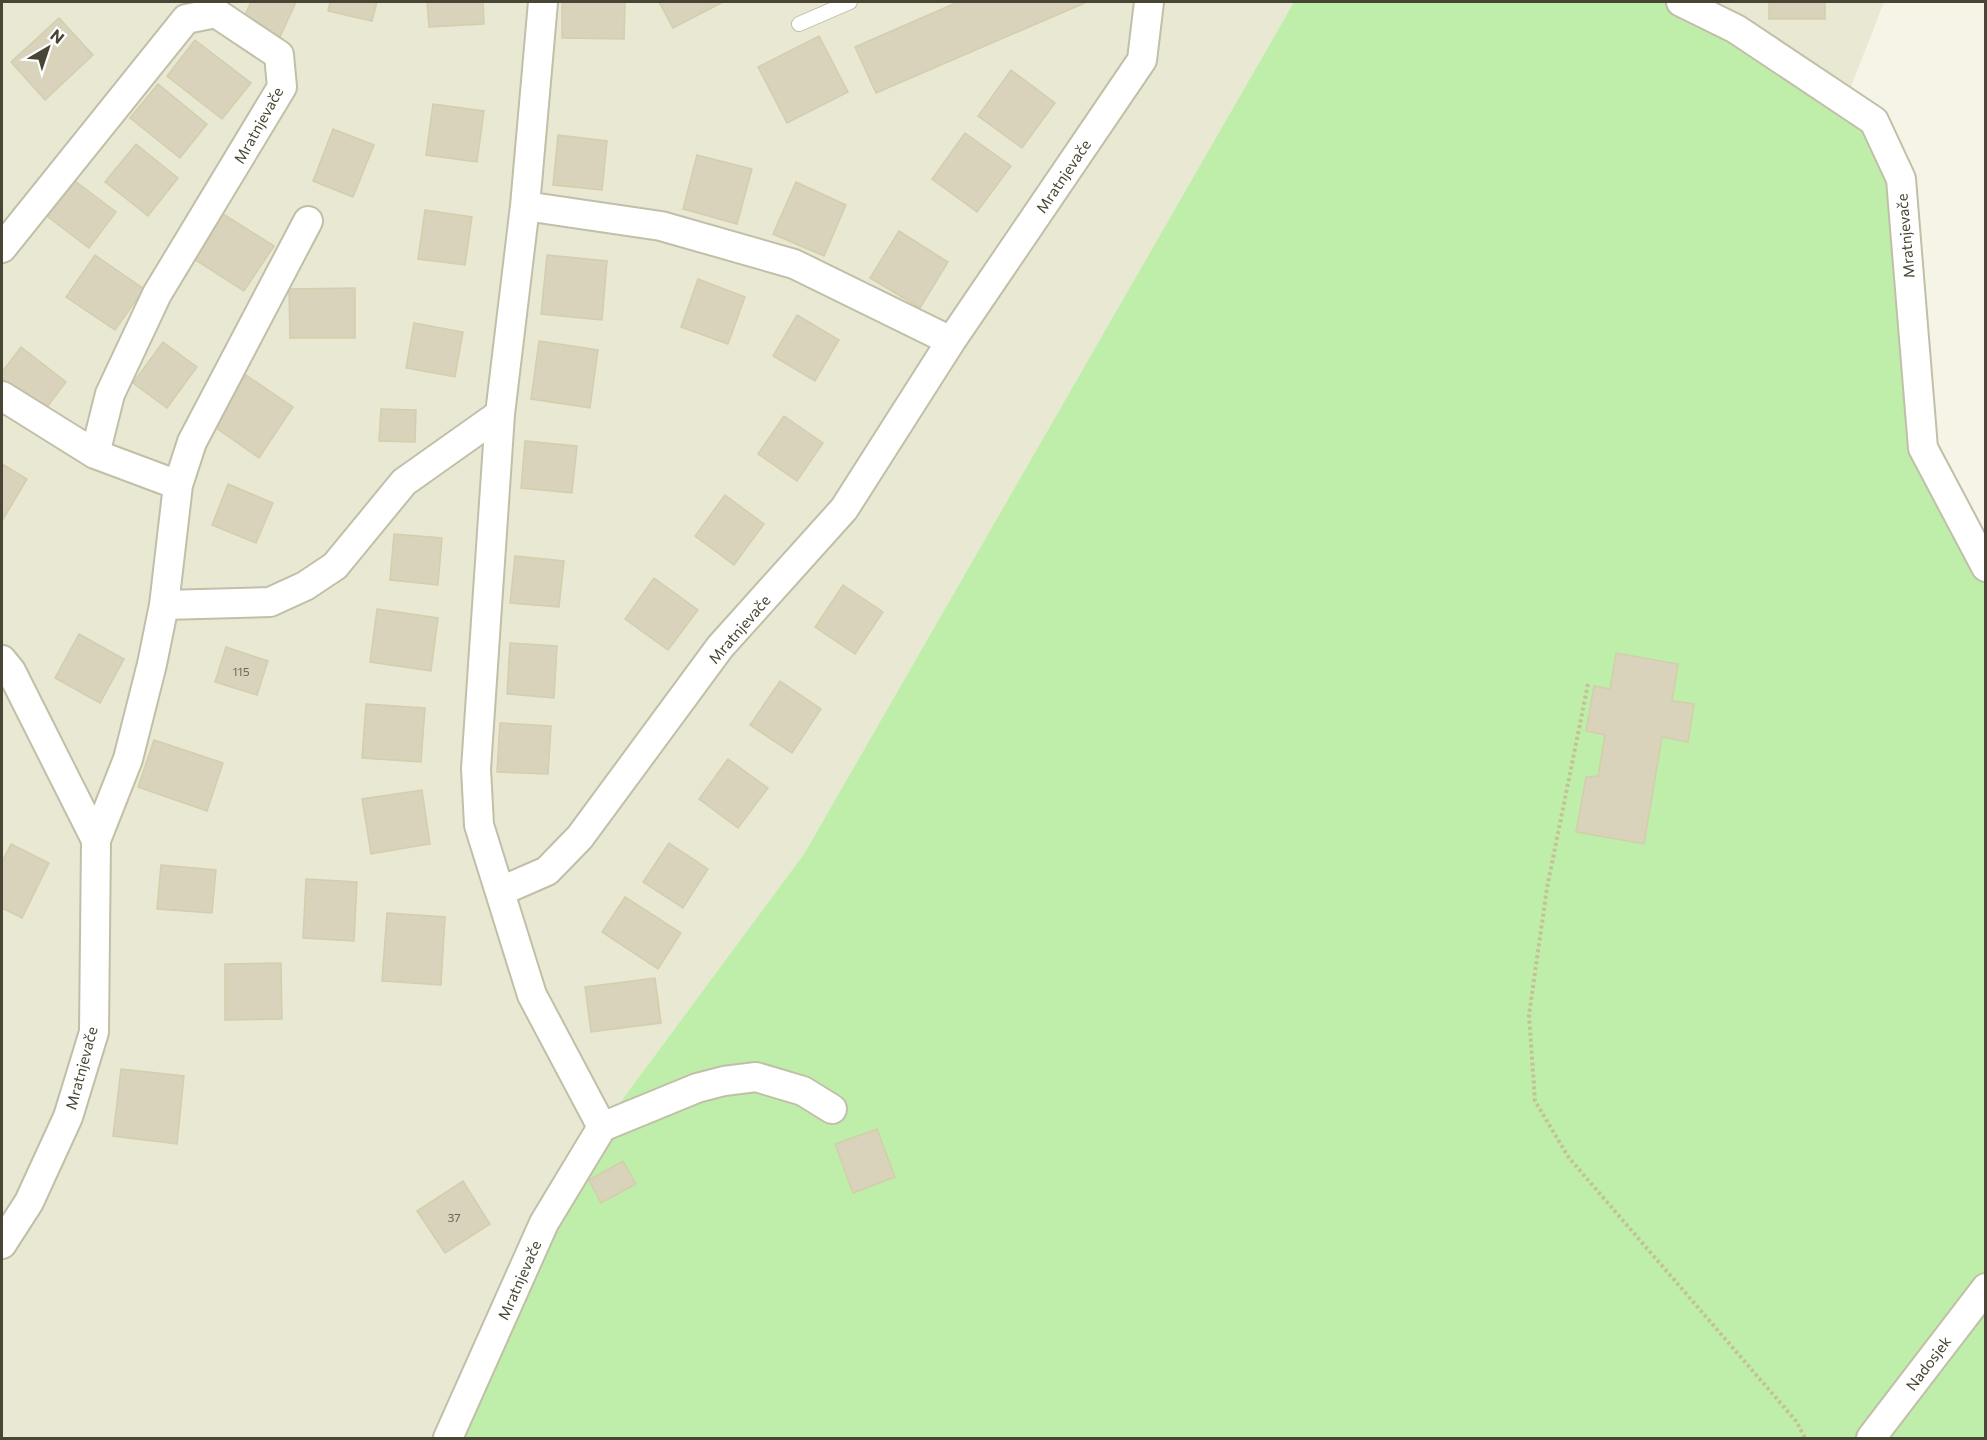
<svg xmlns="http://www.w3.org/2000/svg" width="1987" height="1440" viewBox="0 0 1987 1440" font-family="Commissioner,sans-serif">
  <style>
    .residential { fill: #e9e8d3 }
    .green { fill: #beeeaa }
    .building { fill: #d8d3ba; stroke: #d3ceac; stroke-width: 1.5 }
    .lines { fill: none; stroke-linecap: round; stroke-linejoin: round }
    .service-casing { stroke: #c1bfa7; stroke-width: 16 }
    .minor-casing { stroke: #c1bfa7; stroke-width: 32 }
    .path { stroke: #c5c097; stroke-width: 4; stroke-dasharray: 3 3; stroke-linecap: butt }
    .service { stroke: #fff; stroke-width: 14 }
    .minor { stroke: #fff; stroke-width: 28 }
    .labels { text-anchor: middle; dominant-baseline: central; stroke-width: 4.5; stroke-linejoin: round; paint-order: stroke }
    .number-label { font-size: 12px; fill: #6c6856 }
    .street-label { font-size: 15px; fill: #484534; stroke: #fff }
  </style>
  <rect width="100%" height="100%" fill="#f5f4e6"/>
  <path class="residential" d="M2,2H1294L804,854L602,1127L454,1438H2Z
    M1677,2H1884L1845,102Z"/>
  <path class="green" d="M1294,2H1681L1874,121L1901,179L1923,448L1985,567V1438H1890L1979,1298L1871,1438H454L602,1127L804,854Z"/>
  <path class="building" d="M251,2H296L280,37L243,19Z
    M330,2H377L372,21L328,11Z
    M427,2H483L484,24L429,27Z
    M562,2H625L624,39L562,38Z
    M659,2H723L673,28Z
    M958,2H1087L876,93L855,47Z
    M1769,2H1825V19H1769Z
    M59,18L93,55L45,100L11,62Z
    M819,36L848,92L787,123L758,67Z
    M195,40L251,83L222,119L167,76Z
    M1011,70L1055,103L1022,148L978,116Z
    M158,84L207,124L180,158L130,118Z
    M433,104L484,111L477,162L426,155Z
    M333,129L374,145L353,197L313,181Z
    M965,133L1011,166L977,212L932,179Z
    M558,135L607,141L602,190L553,185Z
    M136,144L178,178L148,216L105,182Z
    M697,155L752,169L737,224L683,209Z
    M75,181L116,212L89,248L47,216Z
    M796,182L846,205L824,256L773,234Z
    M425,210L472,217L465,265L418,259Z
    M223,214L274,246L244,291L194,259Z
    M899,231L948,262L920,308L870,278Z
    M95,255L144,289L115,330L66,297Z
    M547,255L607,261L602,320L541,314Z
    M698,279L745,297L728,344L681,327Z
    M355,288V338H290L289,289Z
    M797,315L839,340L815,381L773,356Z
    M414,323L463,332L455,377L406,368Z
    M539,341L598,350L590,408L531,399Z
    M163,342L197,367L167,408L133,383Z
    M21,347L66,382L44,411L2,378V372Z
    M246,375L293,407L259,458L212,425Z
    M381,409L416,410L415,442L379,441Z
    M784,416L823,443L797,481L758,454Z
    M525,441L577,446L572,493L521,488Z
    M2,464L27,479L2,521Z
    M228,484L273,503L256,543L212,525Z
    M725,495L764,524L734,565L695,536Z
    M394,534L442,538L438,585L390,580Z
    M515,556L564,561L559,607L510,603Z
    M654,578L698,610L668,650L625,619Z
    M843,585L883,612L855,654L815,627Z
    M377,609L438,618L431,671L370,662Z
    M79,634L124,659L100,703L55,678Z
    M510,643L557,646L554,698L507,694Z
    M226,647L268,661L257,695L215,682Z
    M1616,653L1678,664L1672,701L1694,704L1688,742L1662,737L1644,844L1576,832L1586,777L1598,776L1605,735L1586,731L1594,686L1610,689Z
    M780,681L821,709L792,753L750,725Z
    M366,704L425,708L421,762L362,758Z
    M500,723L551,726L548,774L497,772Z
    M154,740L223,763L207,811L138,787Z
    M728,759L768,788L738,828L699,799Z
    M422,790L430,844L371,854L362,799Z
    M669,843L708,869L683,908L643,882Z
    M11,844L49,863L22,918L2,908V862Z
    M161,865L216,870L212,913L157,909Z
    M306,879L357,882L354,941L303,938Z
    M625,897L681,933L658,969L602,932Z
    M387,913L445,917L441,985L382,981Z
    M281,963L282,1019L225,1020V964Z
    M655,978L661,1023L591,1032L585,987Z
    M121,1069L184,1076L177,1144L113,1136Z
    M877,1129L895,1177L853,1193L835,1144Z
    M623,1161L636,1184L601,1203L589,1180Z
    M463,1181L490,1224L445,1253L417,1211Z"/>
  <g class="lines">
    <g class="service-casing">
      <path id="service" d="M799,24L850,2"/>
    </g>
    <g class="minor-casing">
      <path id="minor" d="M543,2L525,206L500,414L476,769L479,825L532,995L602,1127
        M1681,2L1736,29L1874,121L1901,179L1923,448L1986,567
        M525,206L661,226L794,264L951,341
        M2,248L186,19L216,13L279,55L282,87L157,294L110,394L95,454
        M2,396L95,454L178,485
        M164,605L270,602L305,586L335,566L404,482L500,414
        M2,660L11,671L96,840
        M501,891L547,871L580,837L720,647L844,509L951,341L1142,60L1149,2
        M2,1244L29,1202L68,1117L94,1032L96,840L128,759L152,664L164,605L178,485L192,442L308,221
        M448,1438L544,1223L602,1127L697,1088L724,1081L756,1077L803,1091L832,1109
        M1871,1438L1986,1288"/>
    </g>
    <path class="path" d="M1588,684L1547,888L1529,1015L1535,1101L1569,1158L1796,1421L1805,1438"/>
    <use href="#service" class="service"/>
    <use href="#minor" class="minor"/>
  </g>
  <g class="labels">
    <g class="number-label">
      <text x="241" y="671">115</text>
      <text x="454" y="1217">37</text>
    </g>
    <g class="street-label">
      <text transform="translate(258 125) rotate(-61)">Mratnjevače</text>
      <text transform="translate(1063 176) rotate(-56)">Mratnjevače</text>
      <text transform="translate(1905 236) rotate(-95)">Mratnjevače</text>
      <text transform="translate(739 629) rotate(-49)">Mratnjevače</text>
      <text transform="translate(81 1068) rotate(-75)">Mratnjevače</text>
      <text transform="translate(519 1280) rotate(-66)">Mratnjevače</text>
      <text transform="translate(1928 1363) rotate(-53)">Nadosjek</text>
    </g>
  </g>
  <rect width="1987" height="1440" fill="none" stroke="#484534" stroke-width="6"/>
  <g transform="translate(48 48) rotate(39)" stroke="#ffffff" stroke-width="4.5" paint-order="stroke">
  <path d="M0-4.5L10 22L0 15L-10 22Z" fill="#484534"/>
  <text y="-9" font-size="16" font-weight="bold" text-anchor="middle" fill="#484534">N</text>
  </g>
</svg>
